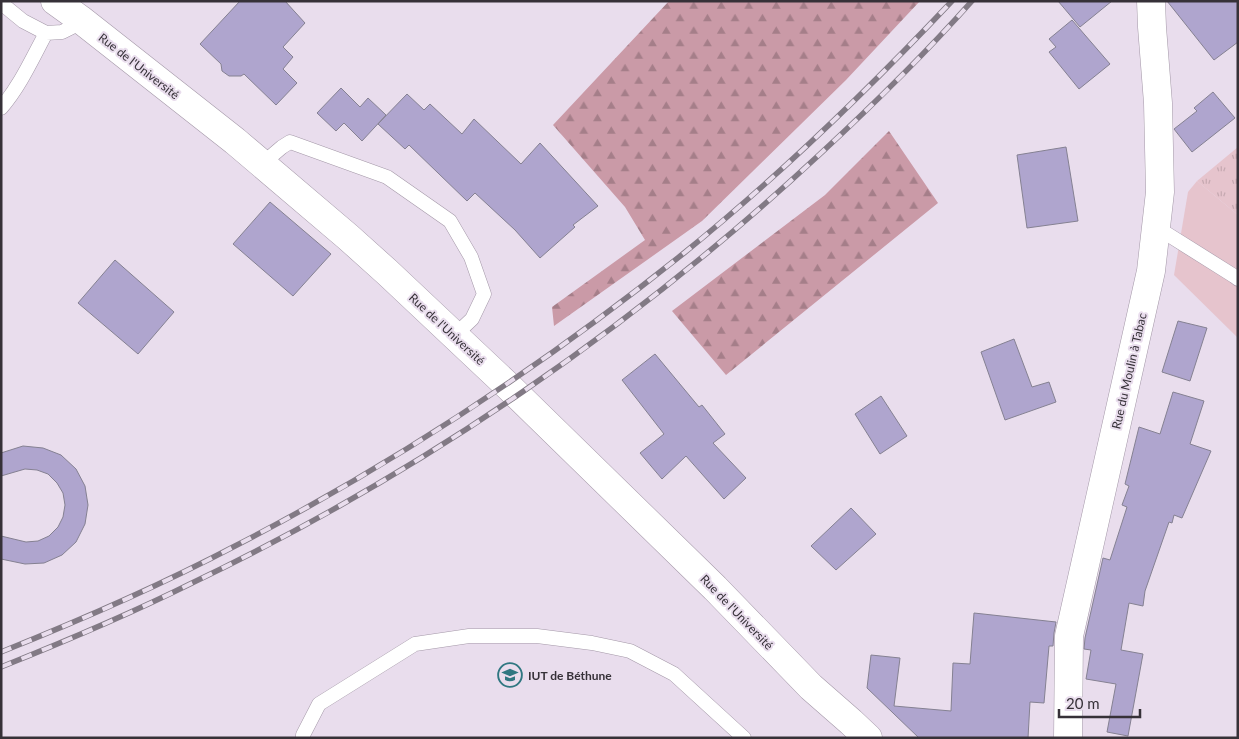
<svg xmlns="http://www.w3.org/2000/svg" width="1239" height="739" viewBox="0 0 1239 739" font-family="Lato,sans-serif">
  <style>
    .grass { fill: url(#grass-tufts) }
    .forest { fill: url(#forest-firs) }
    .park { fill: #e6c4cd }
    .building { fill: #afa5ce; stroke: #858192 }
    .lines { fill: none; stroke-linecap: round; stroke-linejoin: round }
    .lane-casing { stroke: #a498a8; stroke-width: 15 }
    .street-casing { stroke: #a498a8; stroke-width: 29 }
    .lane { stroke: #fff; stroke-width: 14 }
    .street { stroke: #fff; stroke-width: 28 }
    .rail-casing { stroke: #827a85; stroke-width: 5.5 }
    .rail { stroke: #e9dded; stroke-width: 4; stroke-dasharray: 11; stroke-linecap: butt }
    .labels { text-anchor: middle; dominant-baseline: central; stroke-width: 4; stroke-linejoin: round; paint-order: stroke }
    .street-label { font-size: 12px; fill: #363138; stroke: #e9dded }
    .poi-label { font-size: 12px; font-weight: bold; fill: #363138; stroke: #e9dded; text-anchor: start }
  </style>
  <defs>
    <pattern id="grass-tufts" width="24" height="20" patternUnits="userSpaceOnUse" patternTransform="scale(1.25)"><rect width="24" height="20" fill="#e6c4cd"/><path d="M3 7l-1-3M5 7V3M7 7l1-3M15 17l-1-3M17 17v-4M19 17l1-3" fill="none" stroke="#c6a9b1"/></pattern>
    <pattern id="forest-firs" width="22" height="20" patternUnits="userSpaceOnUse" patternTransform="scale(1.25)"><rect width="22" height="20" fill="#ca9aa7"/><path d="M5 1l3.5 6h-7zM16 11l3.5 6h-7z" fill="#a57e89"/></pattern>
  </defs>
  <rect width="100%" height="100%" fill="#e9dded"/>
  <path class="grass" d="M1238,147V215L1197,181Z"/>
  <path class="forest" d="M669,1H920L846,80L702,221L554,326L552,307L645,240L625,207L553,125Z
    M889,131L938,203L726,375L672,311L825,195Z"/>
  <path class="park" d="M1197,181L1238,215V338L1174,275L1188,192Z"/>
  <path class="building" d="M240,1H285L305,23L283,47L293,57L283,69L297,83L276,105L244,74L241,76H229L222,71L221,64L200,44Z
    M1058,1H1112L1080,27Z
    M1167,1H1238V42L1214,60Z
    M1072,20L1110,64L1079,89L1049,52L1056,47L1049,39Z
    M341,88L360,107L368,98L386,115L362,141L344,123L336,131L317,113Z
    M1213,92L1235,118L1192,152L1174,129L1197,111L1194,108Z
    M407,94L424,110L430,104L462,134L474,119L521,164L540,143L598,206L573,225L575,227L540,258L515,230L475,193L467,201L409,145L405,149L378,124Z
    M1066,147L1078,221L1027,228L1017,155Z
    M270,202L331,254L293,296L233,244Z
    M115,260L174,312L138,354L78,303Z
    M1178,321L1207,328L1190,381L1162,372Z
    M1014,339L1032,387L1049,382L1056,402L1005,420L981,352Z
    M655,354L699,407L702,405L725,434L713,443L746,478L724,499L686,456L662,479L640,453L664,434L622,380Z
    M1173,392L1204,401L1190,444L1211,451L1182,518L1174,515L1172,523L1169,522L1145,591L1143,606L1129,603L1121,650L1143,654L1128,736L1107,732L1116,684L1086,679L1091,650L1084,649L1085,638L1103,558L1110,560L1127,507L1122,505L1129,486L1125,484L1139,427L1160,434Z
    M881,396L907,436L880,454L855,414Z
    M23,446L43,448L61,455L76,469L85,486L88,505L85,524L76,542L62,555L44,563L25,564L1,559V536L26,542L38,541L49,536L58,527L63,517L65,505L63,493L57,483L48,474L37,470L25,469L1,476V453Z
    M851,508L876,534L836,570L811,546Z
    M974,613L1056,622L1054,633L1053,646H1049L1044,703L1030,702L1028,738H919L867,688L871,655L900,658L894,706L951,711L953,663L970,664Z"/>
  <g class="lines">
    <g class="lane-casing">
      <path id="lane" d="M1,3L23,21L46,33L62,32L76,25L80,19
        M1,108C20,86 32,59 46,33
        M262,164L282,147L290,142L387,177L450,221L471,257L484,294L472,319L455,335
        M1156,227L1234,276L1238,279
        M303,738V735L319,704L415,644L469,636H537L592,643L630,651L674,674L744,738"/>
    </g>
    <g class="street-casing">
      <path id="street" d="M55,1L80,19L235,141L348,237L387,272L507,385L715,588L811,687L851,722L868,738
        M1068,738L1069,636L1151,271L1160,192L1158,103L1152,27L1151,1"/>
    </g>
    <use href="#lane" class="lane"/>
    <use href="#street" class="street"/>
    <g class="rail-casing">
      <path id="rail" d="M1,652C81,620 159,586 235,546C394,464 544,365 684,253C779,176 868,90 952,1
        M1,667C66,641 130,614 192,583C421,473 634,327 820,154C873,105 924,55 972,1"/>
    </g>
    <use href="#rail" class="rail"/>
  </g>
  <defs>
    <g id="university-ring" transform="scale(1.25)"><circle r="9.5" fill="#e9dded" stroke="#2f7781" stroke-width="1.5"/><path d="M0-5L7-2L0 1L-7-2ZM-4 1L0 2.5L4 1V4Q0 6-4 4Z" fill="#2f7781"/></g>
  </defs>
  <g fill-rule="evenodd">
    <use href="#university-ring" x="510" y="675"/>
  </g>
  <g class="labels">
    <g class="street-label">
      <text transform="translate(139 66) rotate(38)">Rue de l'Université</text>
      <text transform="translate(447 329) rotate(43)">Rue de l'Université</text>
      <text transform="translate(1129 371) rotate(-77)">Rue du Moulin à Tabac</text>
      <text transform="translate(737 612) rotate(46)">Rue de l'Université</text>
    </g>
    <g class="poi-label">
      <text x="528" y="675">IUT de Béthune</text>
    </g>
  </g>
  <rect width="1239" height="739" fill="none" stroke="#363138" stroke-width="5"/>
  <path d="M1059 709v8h81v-8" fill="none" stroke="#363138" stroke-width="2.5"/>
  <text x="1066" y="709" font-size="15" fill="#363138" stroke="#e9dded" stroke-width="4" paint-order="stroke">20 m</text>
</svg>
